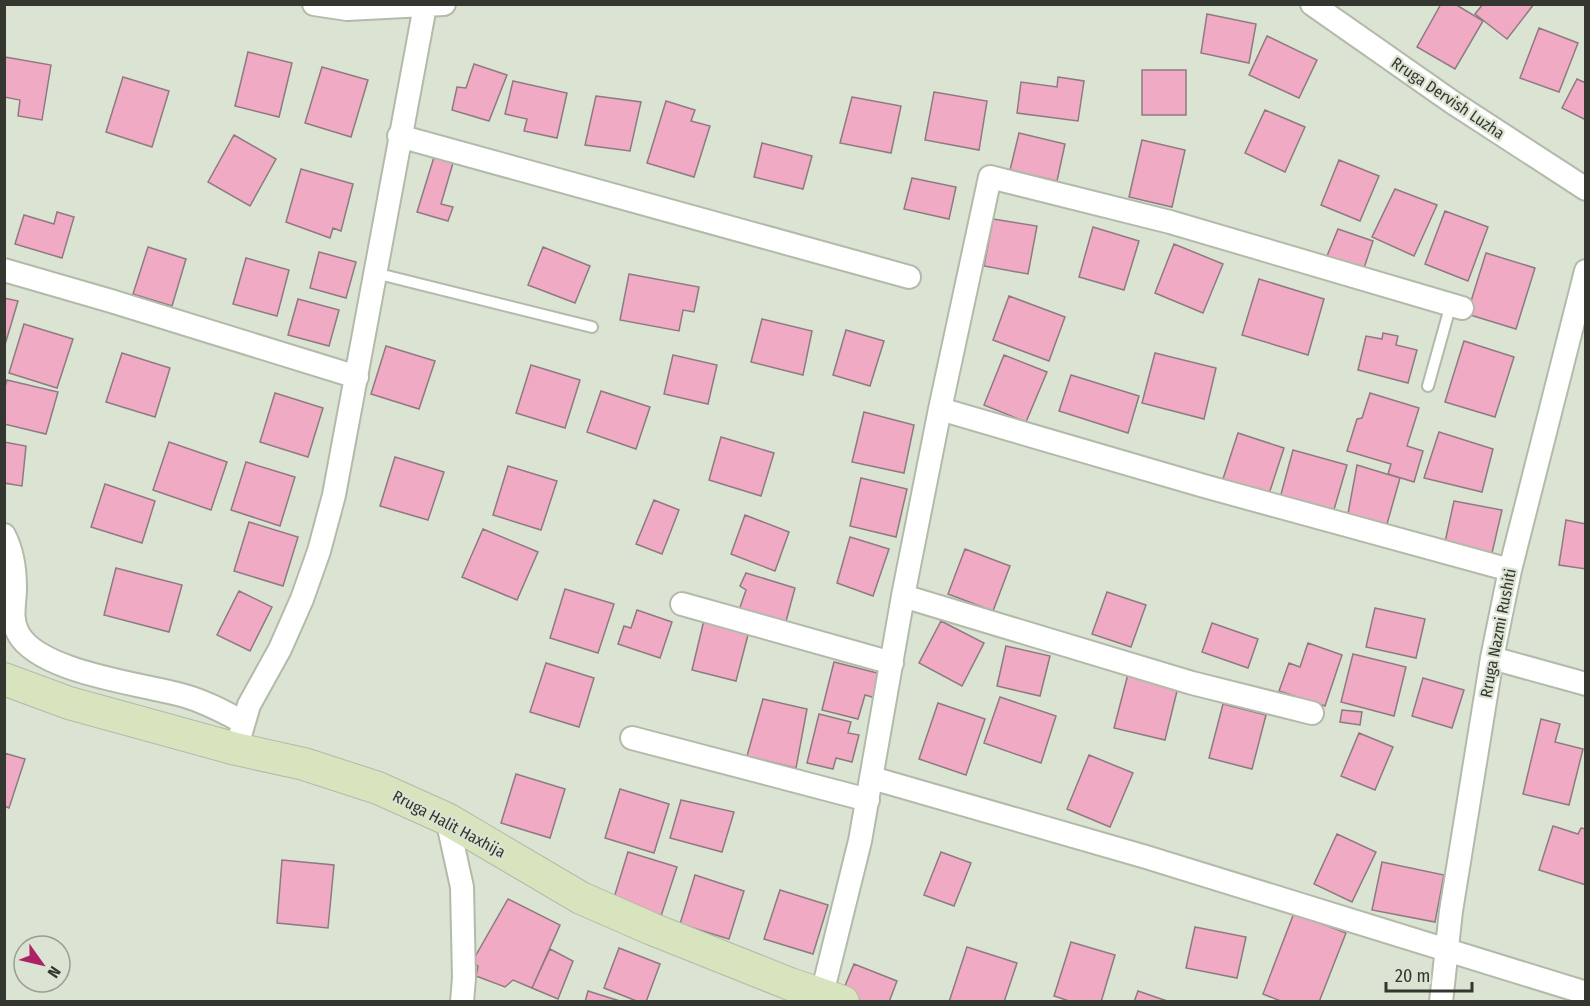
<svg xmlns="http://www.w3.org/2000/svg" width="1590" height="1006" viewBox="0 0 1590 1006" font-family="'Fira Sans Condensed',sans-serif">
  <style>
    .building { fill: #f1aac3; stroke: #8d7b81; stroke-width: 1.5 }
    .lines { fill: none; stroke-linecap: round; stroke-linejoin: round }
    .lane-casing { stroke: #b3baaa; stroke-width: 14 }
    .street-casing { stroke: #b3baaa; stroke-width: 26 }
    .secondary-casing { stroke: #b3baaa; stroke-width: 34 }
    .lane { stroke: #fff; stroke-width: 10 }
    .street { stroke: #fff; stroke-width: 22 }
    .secondary { stroke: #d7e4bd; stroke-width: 32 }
    .labels { text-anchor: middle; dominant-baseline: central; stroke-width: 4.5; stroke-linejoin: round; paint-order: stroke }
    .street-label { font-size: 16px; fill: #343730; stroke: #dbe3d2 }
  </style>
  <rect width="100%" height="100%" fill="#dbe3d2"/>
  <path class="building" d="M1441,4H1455L1483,21L1455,69L1417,47Z
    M1483,4H1534L1507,39L1475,14Z
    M1207,14L1256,24L1249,63L1201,53Z
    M1539,28L1578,43L1559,92L1520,78Z
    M1267,36L1317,60L1299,98L1249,75Z
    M248,52L292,63L279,117L235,106Z
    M5,57L51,65L42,120L18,116L20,100L4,97Z
    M474,64L507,75L489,121L452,110L457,87L466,88Z
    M322,67L368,80L351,137L305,123Z
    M1142,70H1186V115H1142Z
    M123,77L169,91L152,147L106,132Z
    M1058,77L1084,81L1078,121L1017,113L1021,82L1057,87Z
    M1577,79L1586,83V120L1562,108Z
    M513,81L567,93L557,138L524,131L527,119L505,114Z
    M934,92L987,101L979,150L925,140Z
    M596,96L641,102L630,151L585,145Z
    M852,97L901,106L891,153L840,143Z
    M666,101L695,110L691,121L710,126L694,177L647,163Z
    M1265,110L1305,127L1285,172L1245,153Z
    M1019,133L1065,144L1057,181L1010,170Z
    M234,135L276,159L250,206L208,182Z
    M1142,140L1185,150L1172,207L1129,197Z
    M762,143L812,156L803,189L754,177Z
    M434,157L453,163L441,204L453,207L448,221L417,212Z
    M1339,160L1379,176L1360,221L1321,205Z
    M301,169L353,184L341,231L333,228L330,238L286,222Z
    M912,178L956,187L949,219L904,209Z
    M1395,189L1437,205L1414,256L1372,237Z
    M1445,211L1488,227L1468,281L1425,264Z
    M57,212L74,217L62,258L15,244L24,215L54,224Z
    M993,219L1037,226L1028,274L984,266Z
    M1093,227L1139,241L1124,290L1079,277Z
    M1338,229L1373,241L1363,271L1327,256Z
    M1174,244L1223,264L1203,313L1155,293Z
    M148,247L186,259L172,306L133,294Z
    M543,247L590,266L575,303L528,285Z
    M319,252L356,262L346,298L310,288Z
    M1486,253L1535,268L1516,329L1467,314Z
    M246,258L289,270L277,316L233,304Z
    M629,274L699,287L694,312L683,310L679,331L620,320Z
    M1259,279L1324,299L1308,355L1242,335Z
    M1009,296L1065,317L1049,361L993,340Z
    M4,298L18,301L4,348Z
    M298,299L339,310L329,346L288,335Z
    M762,319L812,331L803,375L751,362Z
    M24,324L73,339L57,388L9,373Z
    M846,330L884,341L870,386L833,375Z
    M1383,333L1398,336L1396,345L1417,350L1408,383L1358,370L1366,336L1382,339Z
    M1464,341L1514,357L1495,417L1445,402Z
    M386,346L435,361L419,409L371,394Z
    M122,353L170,368L155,417L106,402Z
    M1155,353L1216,368L1204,419L1142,403Z
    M673,355L717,365L708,404L664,394Z
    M1004,355L1047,372L1026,422L984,405Z
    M531,365L580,380L565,428L516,413Z
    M1071,375L1139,396L1128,433L1059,411Z
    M7,380L58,392L46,434L4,424V390Z
    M601,391L650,407L636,449L587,432Z
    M275,393L323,408L308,457L260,442Z
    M1370,393L1419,408L1407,446L1423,451L1414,482L1388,474L1391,464L1347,451L1357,419L1362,418Z
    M864,412L914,425L904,473L852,462Z
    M1439,432L1493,449L1482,492L1424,478Z
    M1238,433L1284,448L1267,500L1221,485Z
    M721,437L774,453L761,496L709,480Z
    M4,442L26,446L22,486L4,483Z
    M169,442L227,462L211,510L153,490Z
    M1293,450L1347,465L1333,513L1280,498Z
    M395,457L444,472L428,520L380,506Z
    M246,462L295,477L280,526L231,510Z
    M1357,465L1400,478L1385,531L1347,519Z
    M508,466L557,481L541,530L493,515Z
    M861,478L907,489L896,537L850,526Z
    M105,484L155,501L142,543L91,527Z
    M654,500L679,510L662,554L636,544Z
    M1454,501L1502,510L1492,553L1445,542Z
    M745,515L789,532L775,571L731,554Z
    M1566,520L1586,524V569L1559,565Z
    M249,522L298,537L283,586L234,571Z
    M483,529L538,552L517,600L462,577Z
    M850,537L889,549L873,596L837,583Z
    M965,549L1010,566L993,611L948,594Z
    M116,568L182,585L169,632L104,615Z
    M746,573L795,588L785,625L738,613L746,590L740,586Z
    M565,589L614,604L598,653L550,638Z
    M239,591L272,607L250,651L217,635Z
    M1107,592L1146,605L1131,647L1092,634Z
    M1375,608L1425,619L1416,658L1366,647Z
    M637,610L672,622L660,658L618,644L624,626L631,628Z
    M704,620L749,631L736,681L692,670Z
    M941,621L984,643L962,686L919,663Z
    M1212,623L1258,639L1248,668L1202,652Z
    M1308,643L1342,655L1325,706L1279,691L1289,663L1300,667Z
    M1006,646L1050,656L1040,696L997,686Z
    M1353,654L1406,667L1394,716L1341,702Z
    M834,662L885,675L879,699L865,695L858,719L822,710Z
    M546,663L594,678L579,727L530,712Z
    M1128,674L1178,687L1165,740L1114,728Z
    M1423,678L1464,690L1452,728L1412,716Z
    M1000,697L1056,716L1041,763L984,743Z
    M763,699L807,709L796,768L747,756Z
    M938,703L985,719L966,775L919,759Z
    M1223,704L1266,715L1252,769L1209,758Z
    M1342,710L1362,712L1360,725L1340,722Z
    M819,714L851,722L848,733L859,735L852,762L836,758L833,769L807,763Z
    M1541,719L1560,724L1555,742L1583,749L1569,805L1523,794Z
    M1359,733L1393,747L1375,790L1341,776Z
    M4,753L25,759L9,808L4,806Z
    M1089,755L1133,773L1110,827L1067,809Z
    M516,774L565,789L550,838L501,823Z
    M620,789L669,804L654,853L605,838Z
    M681,800L734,812L722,852L670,838Z
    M1553,826L1578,834L1581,828L1586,829V885L1539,870Z
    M1337,834L1376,852L1352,902L1314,884Z
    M628,852L677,867L661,916L613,901Z
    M941,852L971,863L954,906L924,895Z
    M282,860L334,865L328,928L277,923Z
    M1382,862L1444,875L1435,922L1372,910Z
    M695,875L744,891L729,939L680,924Z
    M780,890L828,905L813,954L764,939Z
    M508,899L560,925L532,988L513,980L505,987L476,976L478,966L472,962Z
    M1294,913L1346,933L1319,1002H1283L1263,994Z
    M1195,927L1246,937L1237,978L1186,968Z
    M1071,942L1115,955L1101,1002H1072L1054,996Z
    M967,947L1017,963L1004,1002H949Z
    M619,948L660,964L646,1002H639L604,988Z
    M550,949L573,961L558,999L532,988Z
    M854,964L897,981L889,1002H863L842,993Z
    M588,991L623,1002H585Z
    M1138,991L1170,1002H1134Z"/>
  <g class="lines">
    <g class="lane-casing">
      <path id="lane" d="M375,273L592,327
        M1428,386L1451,304"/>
    </g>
    <g class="street-casing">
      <path id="street" d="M314,4L347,9L444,4
        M1312,4L1452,102L1586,189
        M399,136L909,277
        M4,270L111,301L357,377
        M940,409L1204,486L1510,570
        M4,535C12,550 15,571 15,588C15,603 10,618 18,633C39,673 144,684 185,696C206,702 224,712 243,722
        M903,596L1192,683L1312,713
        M682,604L892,663
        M1492,658L1586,684
        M632,738L868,800
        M236,749L249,705L280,649L302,599L319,551L334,495L425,6
        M872,778L1146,857L1583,992
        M447,819L462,887L464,978L462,1002
        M822,994L860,841L903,596L940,409L990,177L1170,222L1462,308
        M1441,1002L1451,911L1492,658L1510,570L1586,271"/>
    </g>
    <g class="secondary-casing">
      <path id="secondary" d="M4,679L69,703L236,749L304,764L378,788L447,819L581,898L652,929L790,984L843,1002"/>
    </g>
    <use href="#lane" class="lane"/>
    <use href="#street" class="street"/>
    <use href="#secondary" class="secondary"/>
  </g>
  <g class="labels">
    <g class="street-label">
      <text transform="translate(1448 98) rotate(34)">Rruga Dervish Luzha</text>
      <text transform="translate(1498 633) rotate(-79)">Rruga Nazmi Rushiti</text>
      <text transform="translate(449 824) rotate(28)">Rruga Halit Haxhija</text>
    </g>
  </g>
  <rect width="1590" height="1006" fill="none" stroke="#343730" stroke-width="12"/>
  <g transform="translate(42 964) rotate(124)"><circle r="28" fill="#dbe3d2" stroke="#989e91" stroke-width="1.5"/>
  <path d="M0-4.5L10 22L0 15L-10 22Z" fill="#ab2266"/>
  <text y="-9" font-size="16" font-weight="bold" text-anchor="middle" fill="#343730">N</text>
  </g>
  <path d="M1386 982v9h86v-9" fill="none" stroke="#343730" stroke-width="3"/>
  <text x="1395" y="982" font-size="18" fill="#343730" stroke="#dbe3d2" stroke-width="4.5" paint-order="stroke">20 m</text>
</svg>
